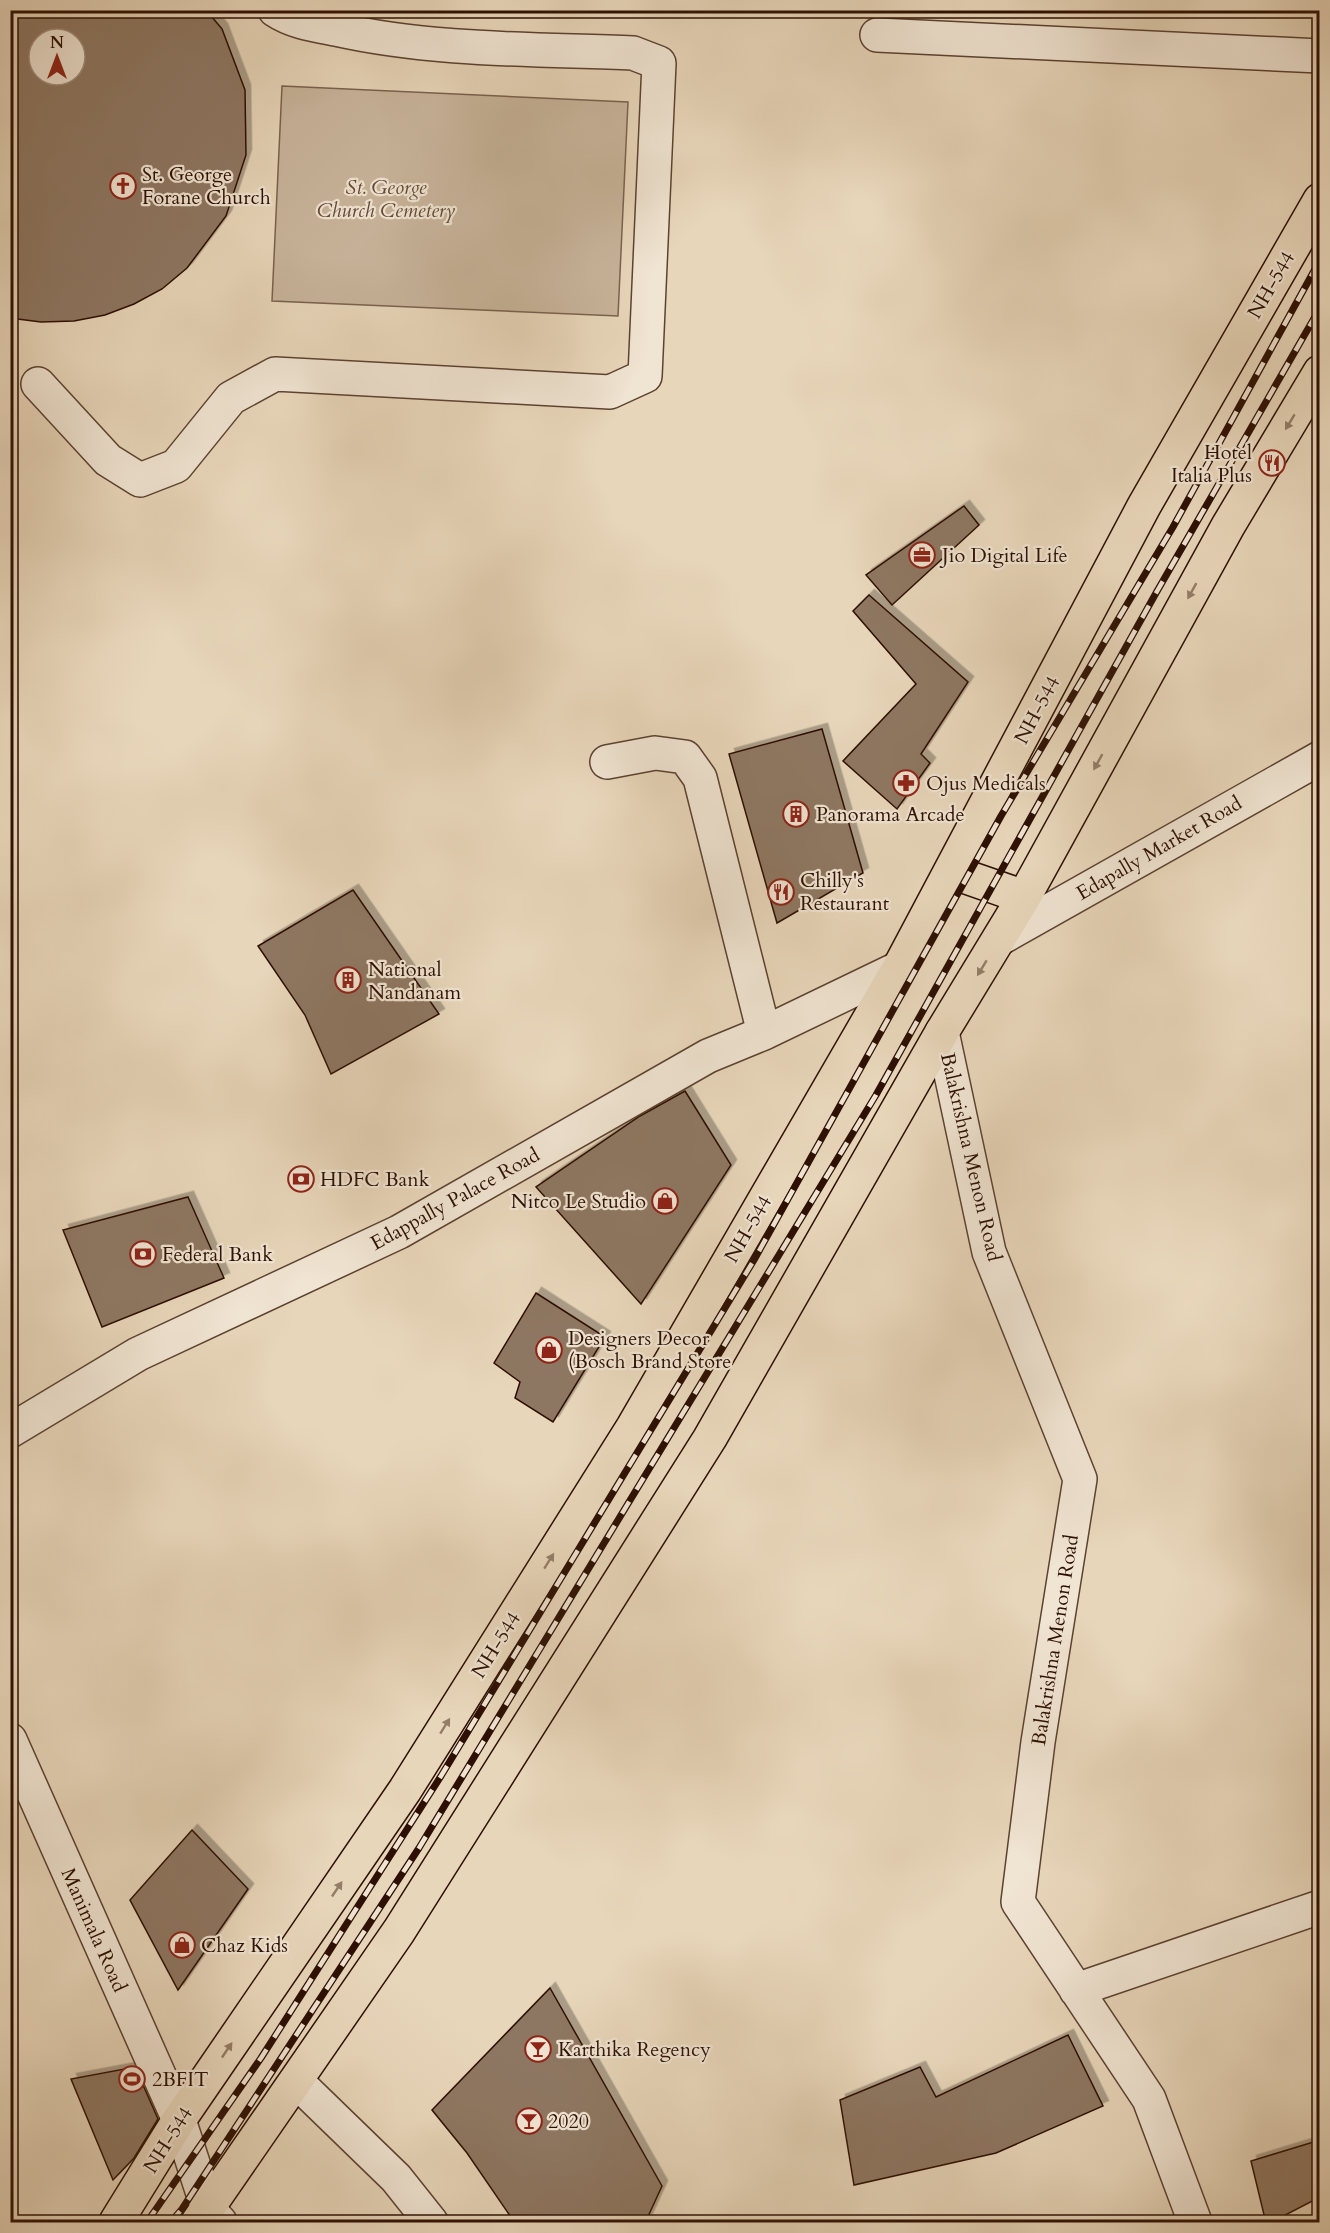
<svg xmlns="http://www.w3.org/2000/svg" width="1330" height="2233" viewBox="0 0 1330 2233" font-family="Cardo,serif">
  <style>
    .green { fill: #c8b49b; stroke: #7a624f; stroke-width: 1.5 }
    .building { fill: #8e7762; stroke: #2d1003; stroke-width: 1.5; fill-rule: evenodd; filter: url(#shadow) }
    .lines { fill: none; stroke-linecap: round; stroke-linejoin: round }
    .minor-casing { stroke: #5c4231; stroke-width: 36 }
    .major-casing { stroke: #2d1003; stroke-width: 36 }
    .minor { stroke: #f0e4d2; stroke-width: 33 }
    .major { stroke: #e8d6ba; stroke-width: 33 }
    .rail-casing { stroke: #2d1003; stroke-width: 7 }
    .rail { stroke: #f0e4d2; stroke-width: 4.5; stroke-dasharray: 14; stroke-linecap: butt }
    .oneway { fill: #947d68 }
    .labels { text-anchor: middle; dominant-baseline: central; stroke-width: 4.5; stroke-linejoin: round; paint-order: stroke }
    .poi-label { font-size: 20px; fill: #2d1003; stroke: #f0e4d2; text-anchor: start }
    .park-label { font-size: 20px; font-style: italic; fill: #634938; stroke: #f0e4d2 }
    .street-label { font-size: 20px; fill: #2d1003; stroke: #f0e4d2 }
  </style>
  <defs>
    <filter id="shadow"><feDropShadow dx="5.5" dy="-5.5" stdDeviation="0" flood-color="#0004"/></filter>
  </defs>
  <rect width="100%" height="100%" fill="#e8d6ba"/>
  <filter id="stains"><feTurbulence type="fractalNoise" baseFrequency=".00333" numOctaves="4"/><feColorMatrix values="0 0 0 0 .2 0 0 0 0 .09 0 0 0 0 .02 0 0 0 .5 -.17"/></filter>
  <radialGradient id="worn" r=".72"><stop offset=".6" stop-color="#630" stop-opacity="0"/><stop offset="1" stop-color="#630" stop-opacity=".3"/></radialGradient>
  <path class="green" d="M282,86L628,102L618,316L272,301Z"/>
  <path class="building" d="M10,10H206L222,29L245,90L246,155L226,216L187,268L162,289L134,304L105,315L74,321L41,322L10,318ZM39,39H75V75H39Z
    M964,506L979,525L892,605L866,575Z
    M869,595L968,682L921,754L930,763L897,809L843,761L916,684L853,611Z
    M822,729L863,873L777,923L729,754Z
    M353,890L439,1014L331,1074L305,1015L258,946Z
    M685,1091L731,1165L641,1304L536,1187L640,1116Z
    M188,1197L224,1278L102,1327L63,1230Z
    M536,1293L605,1337L553,1422L515,1398L520,1382L494,1363Z
    M192,1830L248,1889L178,1990L130,1900Z
    M550,1988L662,2186L645,2223H515L467,2153L432,2110Z
    M1068,2035L1103,2106L996,2153L854,2185L840,2100L920,2067L936,2097Z
    M135,2067L158,2119L134,2158L113,2180L71,2079Z
    M1320,2140V2197L1270,2223H1266L1251,2161Z"/>
  <g class="lines">
    <g class="minor-casing">
      <path id="minor" d="M877,35L1320,56
        M38,384L108,460L140,480L176,466L231,398L275,374L610,392L645,376L659,63L633,53C534,49 433,51 335,29C314,25 293,22 275,10
        M607,762L655,753L685,757L700,778L764,1033
        M999,939L1320,758
        M942,1032L989,1252L1080,1479L1038,1742L1018,1902L1149,2099L1195,2222
        M10,1431L138,1354L399,1232L708,1056L764,1033L899,968
        M10,1740L179,2120L208,2209L220,2222
        M1076,1990L1320,1907
        M296,2081L396,2178L431,2222"/>
    </g>
    <g class="major-casing">
      <path id="major" d="M952,872L1024,897
        M116,2222L179,2120L405,1790L633,1427L899,968L1144,506L1320,200
        M198,2222L399,1931L710,1438L942,1032L1024,897L1228,526L1320,372"/>
    </g>
    <use href="#minor" class="minor"/>
    <use href="#major" class="major"/>
    <g class="rail-casing">
      <path id="rail" d="M147,2222L261,2058L441,1776L754,1260L1001,816L1173,527L1320,260
        M171,2222L182,2209L419,1848L876,1095L1156,593L1320,308"/>
    </g>
    <use href="#rail" class="rail"/>
  </g>
  <defs><path id="oneway-solid" d="M-6-.8H1V-3.2L6.5 0L1 3.2V.8H-6Z" transform="scale(1.5)"/></defs>
  <g class="oneway">
    <use href="#oneway-solid" transform="translate(1290 422) rotate(121)"/>
    <use href="#oneway-solid" transform="translate(1192 591) rotate(119)"/>
    <use href="#oneway-solid" transform="translate(1098 762) rotate(119)"/>
    <use href="#oneway-solid" transform="translate(982 968) rotate(121)"/>
    <use href="#oneway-solid" transform="translate(549 1561) rotate(-58)"/>
    <use href="#oneway-solid" transform="translate(445 1726) rotate(-58)"/>
    <use href="#oneway-solid" transform="translate(337 1889) rotate(-56)"/>
    <use href="#oneway-solid" transform="translate(227 2050) rotate(-56)"/>
  </g>
  <defs>
    <g id="church-ring" transform="scale(1.35)"><circle r="9.5" fill="#f0e4d2" stroke="#8f2418" stroke-width="1.5"/><path d="M-1.2-6h2.4v3.5h3.3v2.4h-3.3V6h-2.4V-.1h-3.3v-2.4h3.3Z" fill="#8f2418"/></g>
    <g id="restaurant-ring" transform="scale(1.35)"><circle r="9.5" fill="#f0e4d2" stroke="#8f2418" stroke-width="1.5"/><path d="M-5-6h1v4h1v-4h1v4h1v-4h1v5L-1.5 .5V6h-2V.5L-5-1ZM5-6V6H3V1.5H1.5Q1.5-4 5-6Z" fill="#8f2418"/></g>
    <g id="office-ring" transform="scale(1.35)"><circle r="9.5" fill="#f0e4d2" stroke="#8f2418" stroke-width="1.5"/><path d="M-6-3h4V-5.5h4V-3h4V5H-6ZM-1-4.5V-3h2v-1.5ZM-6 0V1H6V0Z" fill="#8f2418"/></g>
    <g id="pharmacy-ring" transform="scale(1.35)"><circle r="9.5" fill="#f0e4d2" stroke="#8f2418" stroke-width="1.5"/><path d="M-2-6h4v4h4v4h-4v4h-4v-4h-4v-4h4Z" fill="#8f2418"/></g>
    <g id="building-ring" transform="scale(1.35)"><circle r="9.5" fill="#f0e4d2" stroke="#8f2418" stroke-width="1.5"/><path d="M-4-6H4V6H1V3H-1V6H-4ZM-2.5-4.3h1.7v1.8h-1.7ZM.8-4.3h1.7v1.8H.8ZM-2.5-1h1.7V.8h-1.7ZM.8-1h1.7V.8H.8Z" fill="#8f2418"/></g>
    <g id="bank-ring" transform="scale(1.35)"><circle r="9.5" fill="#f0e4d2" stroke="#8f2418" stroke-width="1.5"/><path d="M-6-4H6V4H-6ZM0-2.3a2.3 2.3 0 1 0 0 4.6a2.3 2.3 0 1 0 0-4.6Z" fill="#8f2418"/></g>
    <g id="shop-ring" transform="scale(1.35)"><circle r="9.5" fill="#f0e4d2" stroke="#8f2418" stroke-width="1.5"/><path d="M-5-2.5h2.3a2.7 3.5 0 0 1 5.4 0H5L5.5 6h-11ZM-1.5-2.5h3a1.5 2.3 0 0 0-3 0Z" fill="#8f2418"/></g>
    <g id="bar-ring" transform="scale(1.35)"><circle r="9.5" fill="#f0e4d2" stroke="#8f2418" stroke-width="1.5"/><path d="M-6-5H6L.8 .8V4.5H3.5V6h-7V4.5H-.8V.8Z" fill="#8f2418"/></g>
    <g id="stadium-ring" transform="scale(1.35)"><circle r="9.5" fill="#f0e4d2" stroke="#8f2418" stroke-width="1.5"/><path d="M0-5a6.5 5 0 1 0 0 10a6.5 5 0 1 0 0-10ZM-3.5-1.8h7v3.6h-7Z" fill="#8f2418"/></g>
  </defs>
  <g fill-rule="evenodd">
    <use href="#church-ring" x="123" y="186"/>
    <use href="#restaurant-ring" x="1272" y="463"/>
    <use href="#office-ring" x="922" y="555"/>
    <use href="#pharmacy-ring" x="906" y="783"/>
    <use href="#building-ring" x="796" y="814"/>
    <use href="#restaurant-ring" x="781" y="892"/>
    <use href="#building-ring" x="348" y="980"/>
    <use href="#bank-ring" x="301" y="1179"/>
    <use href="#shop-ring" x="665" y="1201"/>
    <use href="#bank-ring" x="143" y="1254"/>
    <use href="#shop-ring" x="549" y="1350"/>
    <use href="#shop-ring" x="182" y="1945"/>
    <use href="#bar-ring" x="538" y="2049"/>
    <use href="#stadium-ring" x="132" y="2079"/>
    <use href="#bar-ring" x="529" y="2121"/>
  </g>
  <g class="labels">
    <g class="poi-label">
      <text x="142" y="174">St. George<tspan x="142" dy="23">Forane Church</tspan></text>
      <text x="1252" y="452" text-anchor="end">Hotel<tspan x="1252" dy="23">Italia Plus</tspan></text>
      <text x="942" y="555">Jio Digital Life</text>
      <text x="926" y="783">Ojus Medicals</text>
      <text x="816" y="814">Panorama Arcade</text>
      <text x="800" y="880">Chilly's<tspan x="800" dy="23">Restaurant</tspan></text>
      <text x="368" y="969">National<tspan x="368" dy="23">Nandanam</tspan></text>
      <text x="320" y="1179">HDFC Bank</text>
      <text x="646" y="1201" text-anchor="end">Nitco Le Studio</text>
      <text x="162" y="1254">Federal Bank</text>
      <text x="568" y="1338">Designers Decor<tspan x="568" dy="23">(Bosch Brand Store</tspan></text>
      <text x="201" y="1945">Chaz Kids</text>
      <text x="558" y="2049">Karthika Regency</text>
      <text x="152" y="2079">2BFIT</text>
      <text x="548" y="2121">2020</text>
    </g>
    <g class="park-label">
      <text x="386" y="187">St. George<tspan x="386" dy="23">Church Cemetery</tspan></text>
    </g>
    <g class="street-label">
      <text transform="translate(1271 285) rotate(-60)">NH-544</text>
      <text transform="translate(1037 710) rotate(-62)">NH-544</text>
      <text transform="translate(1159 848) rotate(-30)">Edapally Market Road</text>
      <text transform="translate(971 1157) rotate(77)">Balakrishna Menon Road</text>
      <text transform="translate(455 1199) rotate(-29)">Edappally Palace Road</text>
      <text transform="translate(748 1229) rotate(-60)">NH-544</text>
      <text transform="translate(1055 1640) rotate(-81)">Balakrishna Menon Road</text>
      <text transform="translate(496 1645) rotate(-58)">NH-544</text>
      <text transform="translate(94 1930) rotate(66)">Manimala Road</text>
      <text transform="translate(168 2140) rotate(-58)">NH-544</text>
    </g>
  </g>
  <rect width="1330" height="2233" fill="none" stroke="#e8d6ba" stroke-width="36"/>
  <rect x="12" y="12" width="1306" height="2209" fill="none" stroke="#2d1003" stroke-width="3"/>
  <rect x="18" y="18" width="1294" height="2197" fill="none" stroke="#2d1003" stroke-width="1.5"/>
  <g transform="translate(57 57)"><circle r="28" fill="#f0e4d2" stroke="#a28f7f" stroke-width="1.5"/>
  <path d="M0-4.5L10 22L0 15L-10 22Z" fill="#8f2418"/>
  <text y="-9" font-size="16" font-weight="bold" text-anchor="middle" fill="#2d1003">N</text>
  </g>
  <rect width="100%" height="100%" filter="url(#stains)"/>
  <rect width="100%" height="100%" fill="url(#worn)"/>
</svg>
